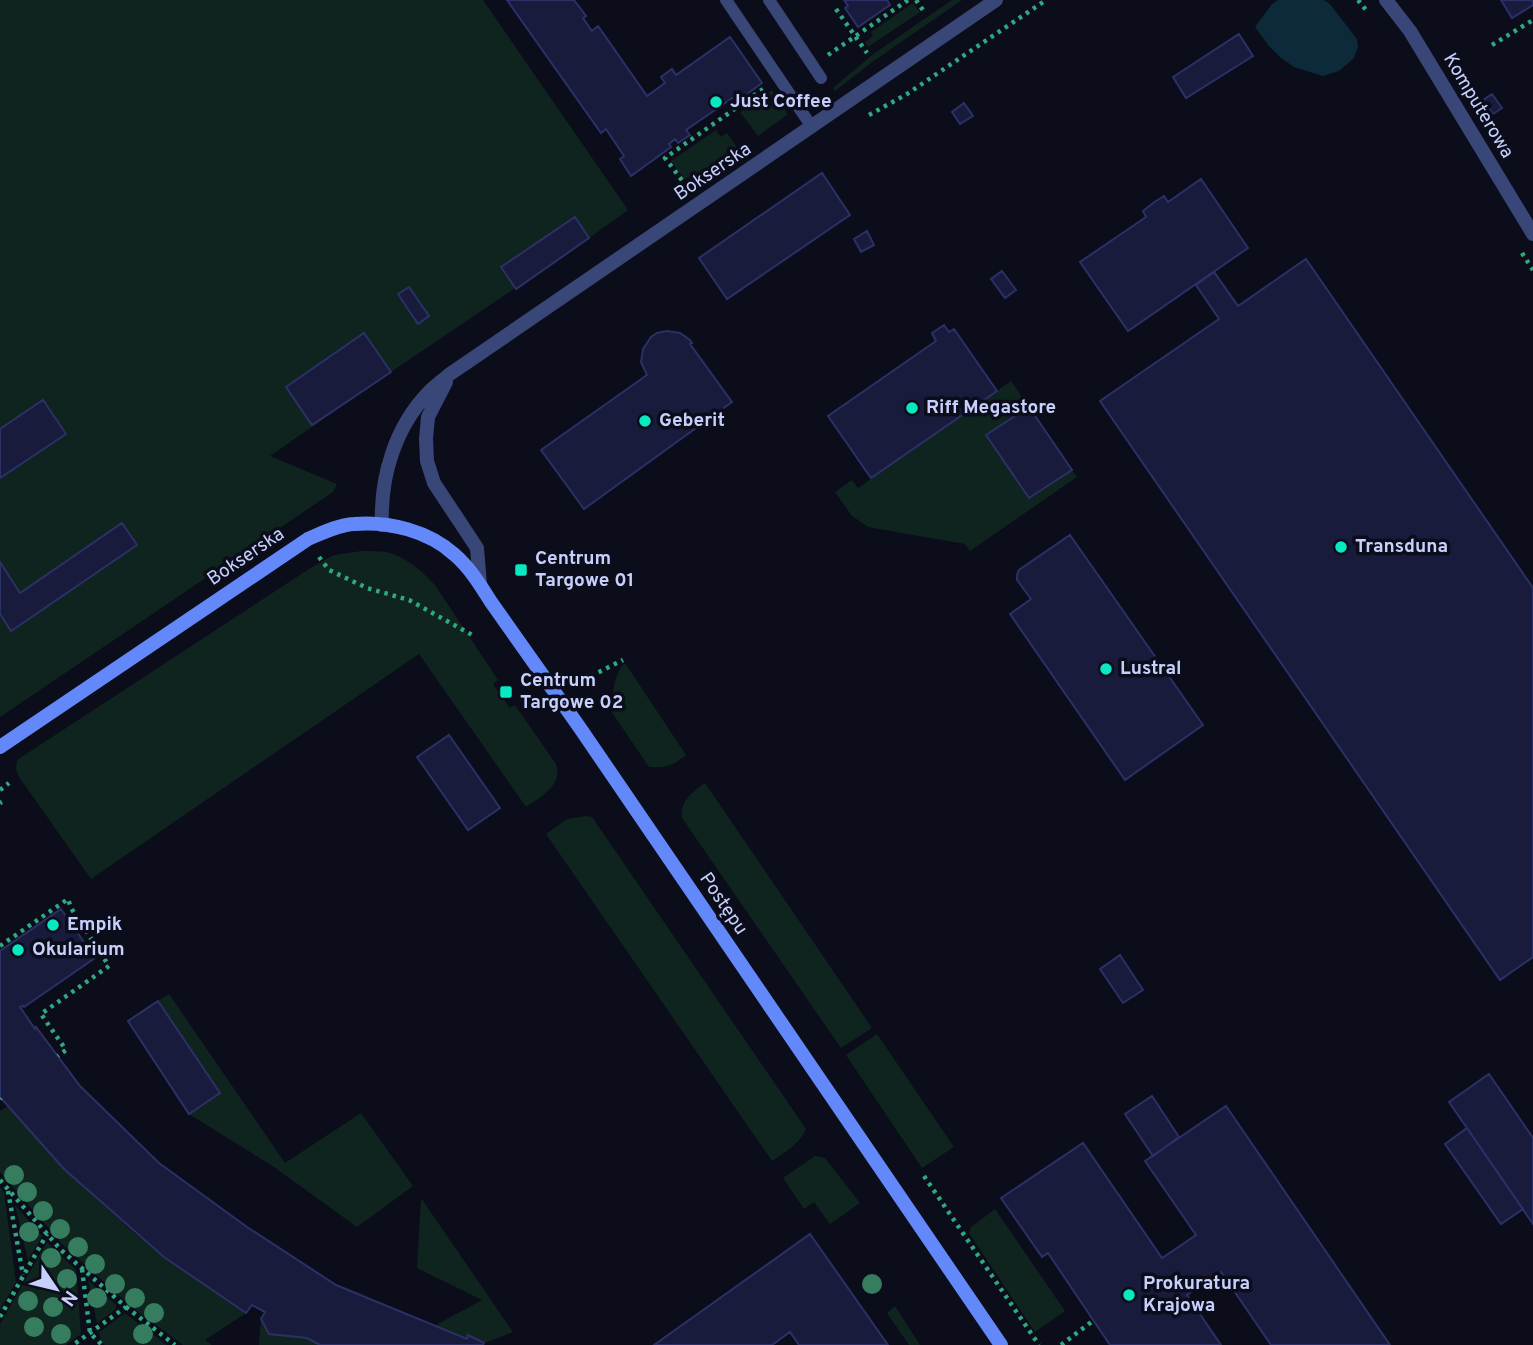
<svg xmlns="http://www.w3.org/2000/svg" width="1533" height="1345" viewBox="0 0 1533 1345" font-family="Overpass,sans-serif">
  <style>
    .green { fill: #0f241e }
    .water { fill: #0c2a39 }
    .building { fill: #181b3b; stroke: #2b3066; stroke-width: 2 }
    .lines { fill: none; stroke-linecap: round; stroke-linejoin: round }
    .path { stroke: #30a880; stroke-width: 4.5; stroke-dasharray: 3.5 5; stroke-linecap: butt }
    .lane { stroke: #384778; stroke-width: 12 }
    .street { stroke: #384778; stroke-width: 14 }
    .secondary { stroke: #6288fa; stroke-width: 14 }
    .tree { fill: #357d5e }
    .poi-dot { fill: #08e8c1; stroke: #0b0d1b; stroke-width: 2.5 }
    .labels { text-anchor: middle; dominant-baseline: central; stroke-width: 7; stroke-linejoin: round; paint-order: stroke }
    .poi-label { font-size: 19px; font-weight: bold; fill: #c7d0fd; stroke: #0b0d1b; text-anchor: start }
    .street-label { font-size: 19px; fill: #c7d0fd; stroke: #0b0d1b }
  </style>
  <rect width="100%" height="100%" fill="#0b0d1b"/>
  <path class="green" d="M0,0H483L628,210L589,238L391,372L270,456L337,484L333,492L0,717Z
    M952,0H962L875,60L835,91L833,88L872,55Z
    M913,3L920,12L868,47L865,42L873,36L871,32Z
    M772,90L785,109L787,115L758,136L740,112Z
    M716,130L721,137L727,133L738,149L701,174L684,179L671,161Z
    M1011,381L1029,407V498L1072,470L1077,477L970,551L965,544L868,527L852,516L835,492L852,480L858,488Z
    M362,551C369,551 378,551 386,552C405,556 422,571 435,585L498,680L493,684L510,708L515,705L556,764C563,785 541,797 526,807L419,654L91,879L19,777L16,769L17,760L309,569L334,555Z
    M625,663L686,755C672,766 667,768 649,767L611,711C613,697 613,673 625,663Z
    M705,783L872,1028L841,1048L682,818C680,801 692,792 705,783Z
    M586,816L592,817L806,1129C800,1144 785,1152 772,1161L546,834L567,819Z
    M169,994L285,1163L361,1113L413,1186L357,1227L274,1167L189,1114L220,1093L158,1001Z
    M877,1034L954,1147L922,1168L846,1055Z
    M8,1106L64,1169L132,1231L164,1257L246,1313L205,1340L212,1345H183L133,1308L63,1245L0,1172V1111Z
    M815,1156L825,1158L860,1203L830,1224L814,1202L804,1209L783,1178Z
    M0,1187L4,1192L16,1282L0,1310Z
    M421,1198L513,1332L484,1343L469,1335L467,1339L434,1326L482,1300L417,1268Z
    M15,1205L42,1236L28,1261Z
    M995,1209L1065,1311L1035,1332L969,1233L971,1227Z
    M47,1242L76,1270L81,1334L66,1345H0V1324Z
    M88,1280L116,1305V1309L97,1323Z
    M895,1306L920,1345H909L887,1313Z
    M125,1313L167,1345H105L101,1342L99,1332Z
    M261,1319L269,1334L307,1338L320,1345H259Z"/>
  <path class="water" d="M1278,0H1324L1330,4L1357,39L1358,47L1354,58L1339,71L1323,76L1294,67L1281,58L1269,46L1255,27L1272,4Z"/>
  <path class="building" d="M507,0H574L586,16L583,18L592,31L598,26L647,96L665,83L661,77L672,69L676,75L730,37L762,83L737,101L734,97L686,130L690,135L678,143L675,139L669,144L671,147L631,176L620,159L624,156L606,129L601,133Z
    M844,0H887L890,5L858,27L845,8L848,6Z
    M1501,0H1533V5L1512,18Z
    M1239,34L1253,56L1186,98L1173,77Z
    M1492,94L1502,108L1493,114L1483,100Z
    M964,103L973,116L960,124L952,112Z
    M822,173L850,215L727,299L699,258Z
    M1201,179L1248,248L1128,331L1080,262L1146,217L1143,211L1153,203L1164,196L1168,202Z
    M575,217L589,238L516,289L501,267Z
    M867,231L874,245L861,252L854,239Z
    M1306,259L1533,588V957L1500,980L1100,401L1219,319L1196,285L1214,272L1238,306Z
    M1002,271L1016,290L1005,298L991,279Z
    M409,287L429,316L418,324L398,294Z
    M944,325L949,332L954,329L997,391L871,478L828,416L936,341L932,333Z
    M667,331L680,333L690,340L692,343L690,344L732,402L584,509L541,450L647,375L641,362L643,349L651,337L657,333Z
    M364,333L391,372L312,425L286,387Z
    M43,400L66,434L0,478V429Z
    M1029,407L1072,470L1029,498L986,435Z
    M122,523L137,545L11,631L0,614V562L20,593Z
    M1070,535L1203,725L1125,780L1010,614L1031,599L1017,580V575L1019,570Z
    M449,735L500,808L468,830L417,757Z
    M61,909L95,958L24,1007L23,1006L20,1007L35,1029L36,1027L80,1086L159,1163L247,1227L336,1285L467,1339L468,1335L484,1343L483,1345H320L307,1338L269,1334L261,1319L265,1312L252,1305L246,1313L164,1257L64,1169L0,1097V951Z
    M1120,955L1143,990L1123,1003L1100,969Z
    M158,1001L220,1093L189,1114L128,1021Z
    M1489,1074L1533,1138V1224L1449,1102Z
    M1152,1096L1179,1137L1153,1156L1125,1114Z
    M1226,1106L1237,1122L1390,1345H1271L1221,1272L1187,1295L1221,1345H1110L1048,1253L1042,1257L1001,1198L1083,1143L1162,1258L1196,1235L1145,1161Z
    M1467,1128L1523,1209L1501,1224L1445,1144Z
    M810,1234L888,1345H799L790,1332L772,1345H654Z"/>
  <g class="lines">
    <path class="path" d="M916,0L925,13
      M1358,0L1366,10
      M836,9L867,53
      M1492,45L1533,20
      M828,55L908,0
      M869,115L907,94L1046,0
      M687,187L665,158L763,89
      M1522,253L1533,270
      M319,557L329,570L367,588L409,600L474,636
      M591,676L623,660
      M0,790L9,783
      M0,803L2,802
      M0,946L68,899L71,908L109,966L41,1014L66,1050L58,1056
      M0,1099L1,1098
      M924,1176L1039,1345
      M0,1180L61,1250L126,1307L73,1345
      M8,1191L23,1275
      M82,1269L90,1333L102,1345
      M126,1307L175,1345
      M0,1317L47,1234
      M1061,1345L1094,1320"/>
    <path class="lane" d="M726,0L812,127
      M769,0L821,78"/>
    <path class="street" d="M1386,0L1410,31L1533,234
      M446,382L428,417L426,439L427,461L434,483L477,548L480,584
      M382,525C380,477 395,427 429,392C435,386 443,380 450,374L996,0"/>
    <path class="secondary" d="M0,747L308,539C322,533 338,525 354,524C389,521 429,531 455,555C470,568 481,586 491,602L580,728L1001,1345"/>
  </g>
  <g class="tree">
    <circle cx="14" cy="1175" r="10"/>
    <circle cx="27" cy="1192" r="10"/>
    <circle cx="43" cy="1211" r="10"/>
    <circle cx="60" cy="1229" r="10"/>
    <circle cx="29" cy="1232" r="10"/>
    <circle cx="78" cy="1247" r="10"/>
    <circle cx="51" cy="1258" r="10"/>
    <circle cx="95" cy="1264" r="10"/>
    <circle cx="67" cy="1279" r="10"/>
    <circle cx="115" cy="1284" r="10"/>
    <circle cx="872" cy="1284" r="10"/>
    <circle cx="97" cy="1298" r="10"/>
    <circle cx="135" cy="1298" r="10"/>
    <circle cx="28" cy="1301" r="10"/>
    <circle cx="53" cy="1307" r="10"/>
    <circle cx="154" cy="1313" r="10"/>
    <circle cx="34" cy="1327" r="10"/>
    <circle cx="61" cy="1334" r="10"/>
    <circle cx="143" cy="1334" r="10"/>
  </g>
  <g class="poi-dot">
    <circle cx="716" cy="102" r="7"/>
    <circle cx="912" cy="408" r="7"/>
    <circle cx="645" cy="421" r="7"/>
    <circle cx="1341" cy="547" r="7"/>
    <rect x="514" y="563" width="14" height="14" rx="3.5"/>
    <circle cx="1106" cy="669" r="7"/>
    <rect x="499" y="685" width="14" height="14" rx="3.5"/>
    <circle cx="53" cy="925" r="7"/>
    <circle cx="18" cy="950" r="7"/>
    <circle cx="1129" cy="1295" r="7"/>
  </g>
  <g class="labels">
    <g class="poi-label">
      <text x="730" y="102">Just Coffee</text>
      <text x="926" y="408">Riff Megastore</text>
      <text x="659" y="421">Geberit</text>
      <text x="1355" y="547">Transduna</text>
      <text x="535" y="559">Centrum<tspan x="535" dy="22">Targowe 01</tspan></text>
      <text x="1120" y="669">Lustral</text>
      <text x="520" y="681">Centrum<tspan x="520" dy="22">Targowe 02</tspan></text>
      <text x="67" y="925">Empik</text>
      <text x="32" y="950">Okularium</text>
      <text x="1143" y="1284">Prokuratura<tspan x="1143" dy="22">Krajowa</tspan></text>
    </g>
    <g class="street-label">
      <text transform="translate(1478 106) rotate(59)">Komputerowa</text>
      <text transform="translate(713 172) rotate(-34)">Bokserska</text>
      <text transform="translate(246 557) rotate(-34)">Bokserska</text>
      <text transform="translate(723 904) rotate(56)">Postępu</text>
    </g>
  </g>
  <g transform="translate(56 1289) rotate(125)" stroke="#0b0d1b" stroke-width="5" paint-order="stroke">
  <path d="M0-5L12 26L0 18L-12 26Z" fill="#c7d0fd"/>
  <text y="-10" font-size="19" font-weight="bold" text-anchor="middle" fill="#c7d0fd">N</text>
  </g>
</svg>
